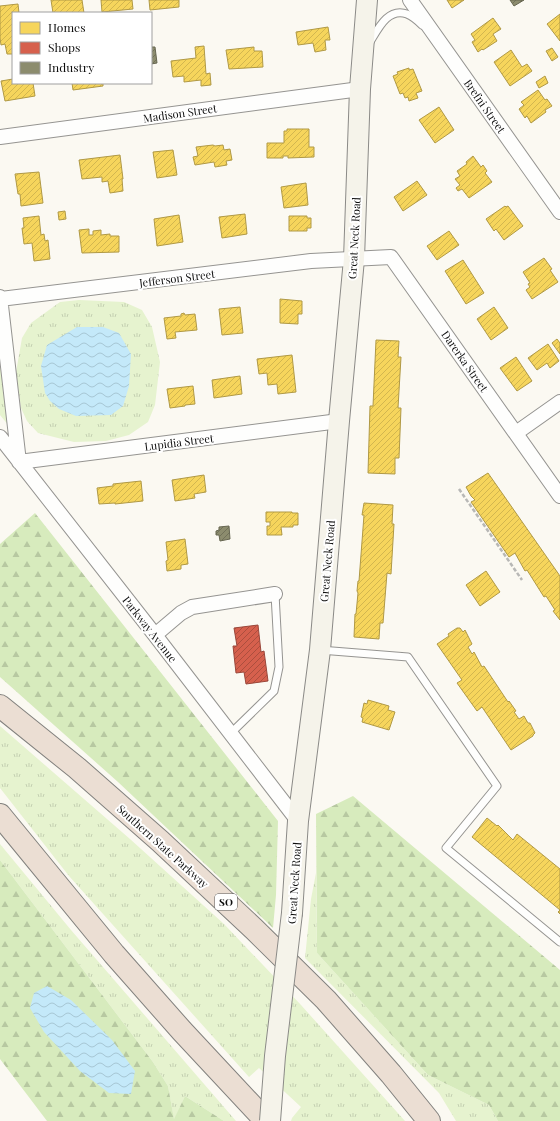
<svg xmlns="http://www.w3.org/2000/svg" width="560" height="1121" viewBox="0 0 560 1121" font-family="'Playfair Display',serif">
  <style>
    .grass { fill: url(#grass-tufts) }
    .forest { fill: url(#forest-firs) }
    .water { fill: url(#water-waves) }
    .homes { fill: url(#homes-hatch); stroke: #b09945 }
    .shops { fill: url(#shops-hatch); stroke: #9a473a }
    .industry { fill: url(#industry-hatch); stroke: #666651 }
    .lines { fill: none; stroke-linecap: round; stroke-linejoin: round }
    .service-casing { stroke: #959491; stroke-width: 9 }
    .minor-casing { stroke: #959491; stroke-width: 16 }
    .secondary-casing { stroke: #8b8a87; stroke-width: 22 }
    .motorway-casing { stroke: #82817e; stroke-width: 24 }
    .path { stroke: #b8b8b6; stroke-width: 2.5; stroke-dasharray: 4 2; stroke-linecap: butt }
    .service { stroke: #fefefd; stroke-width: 7 }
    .minor { stroke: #fefefd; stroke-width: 14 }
    .secondary { stroke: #f5f3ea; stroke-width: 20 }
    .motorway { stroke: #ebded3; stroke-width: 22 }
    .secondary-bridge-casing { stroke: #8b8a87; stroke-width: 22; stroke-linecap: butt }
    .secondary-bridge { stroke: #f5f3ea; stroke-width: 20 }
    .labels { text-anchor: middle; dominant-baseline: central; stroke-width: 4; stroke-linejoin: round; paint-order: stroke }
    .shield { fill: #fff; stroke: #565656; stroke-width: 1 }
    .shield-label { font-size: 10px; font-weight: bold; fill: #0e0e0e }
    .street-label { font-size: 11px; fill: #0e0e0e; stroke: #fff }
  </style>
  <defs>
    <pattern id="grass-tufts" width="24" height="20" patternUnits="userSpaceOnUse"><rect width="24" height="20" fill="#e6f3cf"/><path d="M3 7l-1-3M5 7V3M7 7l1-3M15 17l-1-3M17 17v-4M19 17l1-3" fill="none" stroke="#c4cfb1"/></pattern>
    <pattern id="forest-firs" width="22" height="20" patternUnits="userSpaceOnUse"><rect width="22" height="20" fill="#d7ebbd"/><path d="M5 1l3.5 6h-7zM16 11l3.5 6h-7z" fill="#b7c8a1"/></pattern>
    <pattern id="water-waves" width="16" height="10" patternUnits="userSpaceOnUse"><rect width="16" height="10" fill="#c4e9f9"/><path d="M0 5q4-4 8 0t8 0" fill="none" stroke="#a7c7d4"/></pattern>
    <pattern id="homes-hatch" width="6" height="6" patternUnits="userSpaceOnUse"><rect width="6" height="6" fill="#f6d55c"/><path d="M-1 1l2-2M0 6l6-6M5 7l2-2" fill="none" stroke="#d2b64f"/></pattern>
    <pattern id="shops-hatch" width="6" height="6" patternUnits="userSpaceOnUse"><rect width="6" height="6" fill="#d6604d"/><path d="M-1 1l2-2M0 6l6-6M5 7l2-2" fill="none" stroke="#ac4e3e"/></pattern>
    <pattern id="industry-hatch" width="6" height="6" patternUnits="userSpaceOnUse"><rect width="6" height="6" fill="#8c8c6e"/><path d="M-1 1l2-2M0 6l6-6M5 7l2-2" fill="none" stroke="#717159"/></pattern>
  </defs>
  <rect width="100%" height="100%" fill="#fbf9f2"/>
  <path class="grass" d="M79,300L124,302L142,310L152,327L160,362L155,405L148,422L129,435L106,441L74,442L38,433L27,421L21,408L16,372L22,338L31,323L60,302Z
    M0,365L9,426L0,415Z
    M0,726L130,839L224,924L301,1005L405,1121H291L292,1118L301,1107L259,1068L249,1077L69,876L0,788Z
    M0,844L71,930L236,1121H224L185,1096L174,1120L168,1086L153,1062L0,860Z
    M316,873L317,953L428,1075L489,1105L498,1121H456L439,1093L305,958L311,899Z"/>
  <path class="forest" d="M35,513L278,821L276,895L273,928L118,782L0,677V544Z
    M353,796L560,970V1121H498L489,1105L428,1075L317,953L316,814Z
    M0,860L153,1062L168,1086L174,1119L185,1096L224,1121H47L0,1059Z"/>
  <path class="water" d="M77,327H103L119,333L131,354L129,386L123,406L111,415L76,416L59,409L50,401L45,393L41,366L47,345Z
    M47,986L71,1000L112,1040L135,1071L131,1094L109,1093L80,1071L44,1032L30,1008L34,993Z"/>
  <path class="homes" d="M51,0H82L84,13H53Z
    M101,0H132L133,9L102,12Z
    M149,0H179V7L150,10Z
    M447,0H464L452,8Z
    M18,4L19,13H13V54H7L5,44L1,45L0,38V6Z
    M560,14V41L547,24Z
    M493,18L501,29L493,34L497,41L483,50L482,49L478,52L472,42L475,40L471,34Z
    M328,27L330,40H325L326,50L315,52L313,43L298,45L296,32Z
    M204,46L206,74L210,73L211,85L201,86V80L184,82V76L173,77L171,61L196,58L195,47Z
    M254,47V51H262L263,67L229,69L226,50Z
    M552,48L558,57L552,61L546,51Z
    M511,50L522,67L527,64L532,71L510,86L494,62Z
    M409,68V70L413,69L422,91L416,93L418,98L409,101L408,97L405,98L403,93L400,94L393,76L398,74L397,72Z
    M545,76L548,83L539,88L536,82Z
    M13,79V83H33L35,96L5,101L1,81Z
    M72,83H103V86L73,90Z
    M538,90L545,100L547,99L552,106L545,110L546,112L531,123L527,116L525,118L519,109L524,105L521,102Z
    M439,107L454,130L435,143L419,120Z
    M287,129H309V147H314V157L288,158V156H283V158H267V143H284V131H287Z
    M213,145L215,146L223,145L224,150L230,149L232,160L226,161L227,165L215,167L214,162L195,165L193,157L198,156L196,147Z
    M173,150L177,175L157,178L153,152Z
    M120,155L123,179H122L123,191L110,193L108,181L102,182V177L82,179L79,160Z
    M473,156L481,167L483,165L487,171L485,173L492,182L469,198L462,189L458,191L456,188L460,185L455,179L460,176L457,171L467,164L466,162Z
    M39,172L43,203L21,206L20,194H18L15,174Z
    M417,181L427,195L403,211L394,197Z
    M306,183L308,205L284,208L281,187Z
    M505,206L506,207L508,206L523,226L504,240L496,229L494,231L486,219Z
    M65,211L66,219L59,220L58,212Z
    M245,214L247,234L222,238L219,217Z
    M179,215L183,242L157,246L154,219Z
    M39,216L41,235L44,234L45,241L48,240L50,259L34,261L32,243L24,244L22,228H24L23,218Z
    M289,216H307V218H311V228H307V231H289Z
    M89,229V235H93V231L101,230V235L110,234V236H119V252L82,253L79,230Z
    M449,231L459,245L437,260L427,246Z
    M544,258L552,269L550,270L558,282L532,299L526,290L530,287L528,284L530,283L523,272Z
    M463,260L484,293L466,304L445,271Z
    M280,299L302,301V314H298V324L280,323Z
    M240,307L243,333L222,335L219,309Z
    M494,307L508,328L491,340L477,319Z
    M184,313L185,315L195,314L197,330L175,332L176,338L167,339L164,318L181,316V314Z
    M557,339L560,343V354L552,343Z
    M376,340L399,341L398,357H401L398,408H401L399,458H395V474L368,473L370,406H373Z
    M548,344L559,361L550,368L547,363L537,370L528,358Z
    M292,355L296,392L278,394L277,384L268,385L267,373L259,374L257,359Z
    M516,357L532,381L517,391L500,368Z
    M240,376L242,394L214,398L212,380Z
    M193,386L195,404L185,405V406L170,408L167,389Z
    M488,473L560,576V620L553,611L555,610L546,596L544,597L527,570L525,571L515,553L509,557L471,502L475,500L471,496L466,487Z
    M204,475L206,492L194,494L195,498L175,501L172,480Z
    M141,481L143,501L115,504V503L99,504L97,488L113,486V484Z
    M364,503L393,505L392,524H394L391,574L387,573L383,623H380L379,639L354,637L355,614H356L358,593L357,591L358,581H359L364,515H362Z
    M266,512H292V513H298V525H293V527H281L282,535H267V526H270V522H266Z
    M185,539L188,564L181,565V569L167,571L166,561L168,560L166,542Z
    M486,571L500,592L480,606L466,585Z
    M457,628H460L463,632L465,630L472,644L468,647L472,654L474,652L482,667L484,666L508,702L509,701L516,711L514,712L519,719L524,716L528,723H530L535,733L533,735V736L511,750L482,707L477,711L457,683L462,680L437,644L449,636L448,634Z
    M368,700L389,706L388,710L395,712L389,730L362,722L363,718L361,717L364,703L367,704Z
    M487,818L497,826L498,825L513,840L517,834L560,869V914L558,912L560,910L472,837Z"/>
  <path class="shops" d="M258,625L261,652L264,651L268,681L246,684L244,672L236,673L233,646H237L234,628Z"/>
  <path class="industry" d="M510,0H524L514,6Z
    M151,47H155L157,63L151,64Z
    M229,526L230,539L220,541L219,535H216V531L219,530V527Z"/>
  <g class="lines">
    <g class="service-casing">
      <path id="service" d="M370,42C378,29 388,7 407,14C412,16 418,21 422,25
        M320,650L408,657L497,786L446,848L560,942
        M230,734L274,691L279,667L275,594"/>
    </g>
    <g class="minor-casing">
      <path id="minor" d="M410,0L560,212
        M0,137L360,89
        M0,297L19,462L339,421
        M0,299L311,261L391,257L560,496
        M516,433L560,402
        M0,437L155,635L298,821
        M155,635L181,613L192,607L275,594"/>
    </g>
    <g class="secondary-casing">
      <path id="secondary" d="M292,913L298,821L320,650L339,421L354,259L360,89L367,0"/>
    </g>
    <g class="motorway-casing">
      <path id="motorway" d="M0,706L77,768L160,841L254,929L326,1000L391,1074L429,1121
        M0,815L114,954L182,1031L266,1121"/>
    </g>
    <path class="path" d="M459,489L522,580"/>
    <use href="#service" class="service"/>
    <use href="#minor" class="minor"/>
    <use href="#secondary" class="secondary"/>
    <use href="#motorway" class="motorway"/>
    <g class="secondary-bridge-casing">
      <path id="secondary-bridge" d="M270,1121L275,1056L292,913"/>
    </g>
    <use href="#secondary-bridge" class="secondary-bridge"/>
  </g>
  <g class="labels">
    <rect class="shield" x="215" y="894" width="22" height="16" rx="3"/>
    <g class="shield-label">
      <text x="226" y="902">SO</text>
    </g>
    <g class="street-label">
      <text transform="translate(485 106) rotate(55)">Brefni Street</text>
      <text transform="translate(180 113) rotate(-8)">Madison Street</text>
      <text transform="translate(354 238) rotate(-87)">Great Neck Road</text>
      <text transform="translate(177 278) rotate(-7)">Jefferson Street</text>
      <text transform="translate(465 361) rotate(55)">Darerka Street</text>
      <text transform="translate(179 442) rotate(-7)">Lupidia Street</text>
      <text transform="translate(327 561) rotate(-85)">Great Neck Road</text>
      <text transform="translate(150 629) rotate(52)">Parkway Avenue</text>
      <text transform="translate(163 846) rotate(42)">Southern State Parkway</text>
      <text transform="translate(294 883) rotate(-86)">Great Neck Road</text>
    </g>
  </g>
  <rect x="12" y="12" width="140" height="72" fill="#ffffff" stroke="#9f9f9f"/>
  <rect x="20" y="22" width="20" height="12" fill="#f6d55c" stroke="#9f9f9f"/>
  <text x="48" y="32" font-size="12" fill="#0e0e0e">Homes</text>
  <rect x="20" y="42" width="20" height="12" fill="#d6604d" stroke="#9f9f9f"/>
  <text x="48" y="52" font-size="12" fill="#0e0e0e">Shops</text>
  <rect x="20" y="62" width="20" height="12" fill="#8c8c6e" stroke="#9f9f9f"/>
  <text x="48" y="72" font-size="12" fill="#0e0e0e">Industry</text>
</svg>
